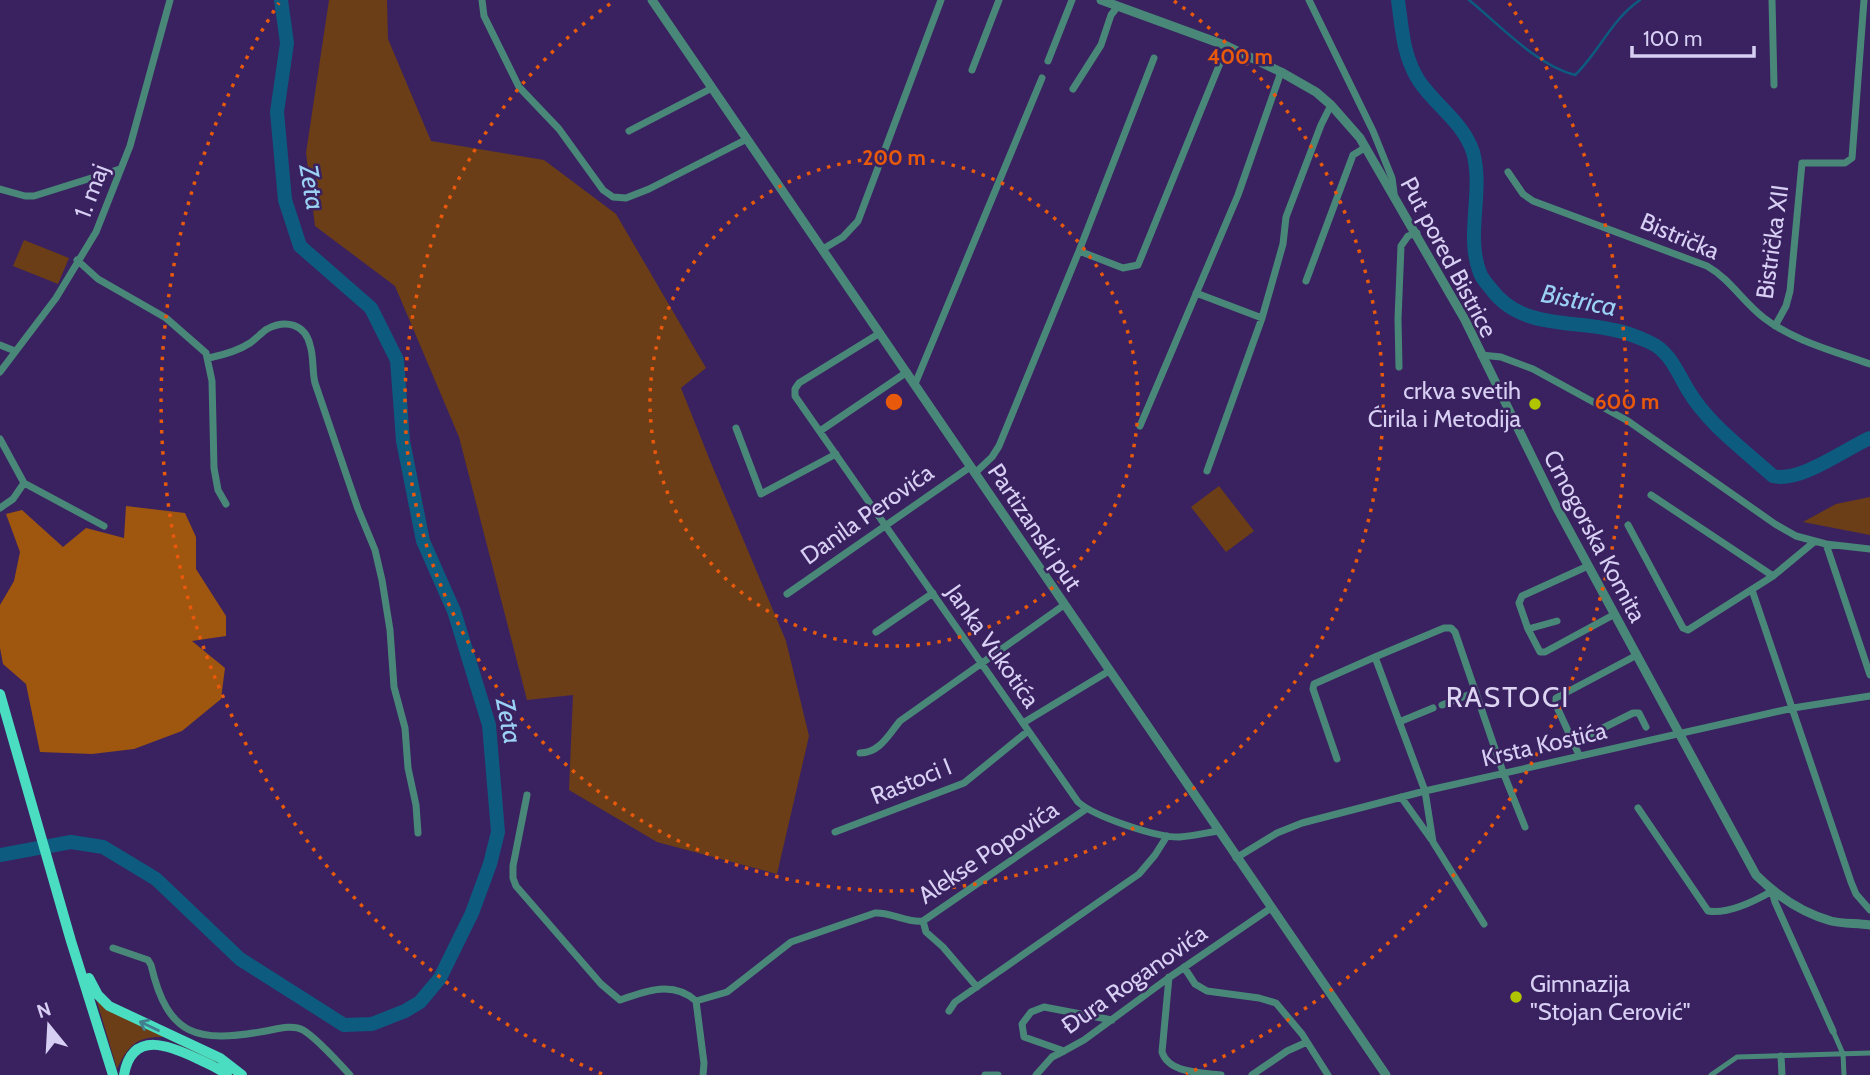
<svg xmlns="http://www.w3.org/2000/svg" width="1870" height="1075" viewBox="0 0 1870 1075" font-family="Cabin,sans-serif">
  <style>
    .green { fill: #6b3e18 }
    .forest { fill: #9f560e }
    .lines { fill: none; stroke-linecap: round; stroke-linejoin: round }
    .stream { stroke: #0e5b80; stroke-width: 2.5 }
    .river { stroke: #0e5b80; stroke-width: 14 }
    .pedestrian { stroke: #498879; stroke-width: 5 }
    .minor { stroke: #498879; stroke-width: 7 }
    .tertiary { stroke: #498879; stroke-width: 9 }
    .primary { stroke: #4bddc1; stroke-width: 10 }
    .oneway { stroke: #428090 }
    .ring { fill: none; stroke: #e8590c; stroke-width: 3.5; stroke-dasharray: 3.5 7 }
    .poi-dot { fill: #b0c500; stroke: #39225f; stroke-width: 2.5 }
    .labels { text-anchor: middle; dominant-baseline: central; stroke-width: 5; stroke-linejoin: round; paint-order: stroke }
    .street-label { font-size: 24px; fill: #d8cff4; stroke: #39225f }
    .poi-label { font-size: 24px; fill: #d8cff4; stroke: #39225f; text-anchor: end }
    .water-label { font-size: 26px; font-style: italic; fill: #9bd1f3; stroke: #39225f }
    .quarter-label { font-size: 28px; letter-spacing: 2px; fill: #ddd5f3; stroke: #39225f }
    .centre { fill: #e8590c; stroke: #39225f; stroke-width: 3.5 }
    .ring-label { font-size: 21px; text-anchor: middle; font-weight: bold; fill: #e8590c; stroke: #39225f; stroke-width: 5; stroke-linejoin: round; paint-order: stroke }
  </style>
  <rect width="100%" height="100%" fill="#39225f"/>
  <path class="green" d="M329,0H387L388,39L431,141L544,160L616,214L706,368L681,388L711,463L786,641L809,736L777,874L657,842L569,790L573,695L527,700L459,437L395,286L315,226L306,153Z
    M24,240L69,258L58,284L13,266Z
    M1219,486L1254,531L1226,552L1191,507Z
    M1870,497V535L1803,522L1836,504Z
    M95,995L230,1069L164,1037C136,1036 128,1046 117,1069Z"/>
  <path class="forest" d="M126,506L185,513L196,537V569L226,616V636L192,641L225,668L221,699L182,731L134,749L92,754L40,752L26,684L3,664L0,648V605L14,581L20,552L6,514L22,510L63,547L86,528L124,538Z"/>
  <g class="lines">
    <path class="stream" d="M1469,0C1500,25 1536,65 1575,75C1599,52 1611,20 1640,0"/>
    <path class="river" d="M1398,0C1402,29 1403,56 1419,81C1436,106 1463,122 1473,152C1484,192 1465,235 1480,273C1482,279 1488,285 1492,290C1521,329 1573,320 1614,330C1626,332 1638,337 1649,342C1670,351 1677,372 1688,390C1708,424 1744,450 1773,476C1800,483 1845,449 1870,438
      M0,855L71,842L103,847L156,879L240,959L344,1025L372,1024L405,1011L420,1002L440,978L472,913L490,864L498,832L489,725L454,611L423,541L403,441L397,360L371,308L300,246L285,200L277,112L287,43L281,0"/>
    <path class="pedestrian" d="M1833,1031L1843,1054L1844,1075
      M1711,1075L1737,1057L1870,1053"/>
    <path class="minor" d="M482,0L484,16L519,87L559,129L603,190L613,197L626,198L649,189L747,139
      M1309,0L1373,131L1392,178L1394,193
      M1772,0L1774,85
      M1048,61L1072,0
      M972,70L999,0
      M1073,89L1101,45L1111,15L1118,6
      M629,131L712,88
      M1508,172L1523,194L1533,201L1707,266C1730,279 1743,302 1764,318C1794,341 1834,351 1870,364
      M0,189L25,196H34L120,169
      M823,249L843,237L858,221L941,0
      M1079,251L1123,268L1138,265L1227,46
      M77,260L98,279L166,318L206,353L212,381L214,468L218,490L226,504
      M1306,281L1353,155L1366,147
      M1196,293L1262,318
      M1775,326L1786,306L1790,291L1802,163H1845L1852,158L1864,0
      M880,333L799,383L795,389V396L1078,802C1095,817 1158,838 1180,837C1193,836 1206,833 1218,831
      M0,345L15,351
      M1481,355L1501,357L1533,369L1628,421L1775,524L1796,536L1826,544L1870,675
      M209,358C223,355 238,351 250,343C256,339 261,333 267,329C286,319 305,324 310,345C314,357 312,371 315,383L358,509L375,550L382,580L390,630L394,687L405,728L408,768L416,805L418,833
      M1399,367L1398,319L1401,246L1408,236L1417,233
      M0,372L56,298L96,232L130,146L170,0
      M915,384L1042,78
      M1140,426L1238,195L1281,72
      M736,428L761,494L836,454
      M820,431L907,372
      M0,439L24,483L13,499L0,508
      M1207,471L1262,318L1283,244L1286,217L1321,125L1331,105
      M975,473L992,457L999,446L1079,251L1154,58
      M24,483L104,526
      M1651,495L1773,576
      M1628,525L1683,628L1688,630L1773,576L1814,542
      M1826,544L1870,549
      M1752,590L1851,882L1856,894L1870,910
      M787,594L970,467
      M1557,621L1528,629L1540,652H1545L1615,614
      M1528,629L1519,603L1522,596L1588,566
      M876,632L933,593
      M1442,705L1476,692
      M1399,722L1433,708
      M1023,723L1109,671
      M1573,743L1633,713H1639L1646,727
      M860,753C880,753 889,734 900,721L1064,605
      M1579,755L1556,705V698L1637,655
      M1337,759L1313,689L1314,684L1375,657
      M527,795L513,866V878L516,886L601,984L620,1000C645,991 673,980 696,1001L704,1063L703,1075
      M1401,797L1431,839
      M1638,808L1708,911C1728,914 1755,901 1772,891L1775,902L1833,1031
      M835,832L964,783L1028,731
      M1236,858L1277,833L1302,823L1425,791L1793,708L1870,696
      M923,921L926,932L943,947L977,987
      M1484,924L1433,842L1425,791L1375,657L1444,628H1451L1455,632L1503,772L1525,827
      M113,948L148,960L151,965C168,1038 198,1043 266,1031C277,1029 292,1024 303,1030C315,1037 340,1064 350,1075
      M1184,967L1195,984L1207,991L1259,998L1276,1003L1302,1034L1328,1075
      M1169,977L1162,1052C1169,1074 1202,1072 1221,1075
      M696,1001L727,992L791,942L875,913C892,912 906,923 923,921L1086,809
      M949,1011L955,1002L1139,874L1155,855L1167,836
      M1112,1020L1044,1007L1031,1012L1022,1024L1024,1037L1064,1051L1084,1040L1167,979L1271,908
      M1781,1056L1782,1075
      M985,1075H998
      M1036,1075L1052,1057L1064,1051
      M1252,1075L1287,1051L1307,1042"/>
    <path class="tertiary" d="M652,0L1386,1075
      M1101,0L1227,46L1281,72L1316,92L1331,105L1360,138L1465,320L1557,508L1756,875C1777,896 1802,913 1831,921C1843,924 1858,923 1870,925"/>
    <path class="primary" d="M0,694L71,941L113,1075
      M89,978L98,995L109,1006L220,1058L242,1075
      M124,1075C132,1029 171,1046 198,1059C209,1064 219,1068 227,1075"/>
  </g>
  <defs><path id="oneway-shaft" d="M-6 0H5M1.5-3L5.5 0L1.5 3" fill="none" stroke-width="1.6" stroke-linecap="round" stroke-linejoin="round" transform="scale(1.75)"/></defs>
  <use class="oneway" href="#oneway-shaft" transform="translate(149 1026) rotate(-154)"/>
  <g class="ring">
    <circle cx="894" cy="402" r="244"/>
    <path d="M1174 1A489 489 0 1 1 614 1"/>
    <path d="M602 1074A733 733 0 0 1 279 3M1509 3A733 733 0 0 1 1186 1074"/>
  </g>
  <g class="poi-dot">
    <circle cx="1535" cy="404" r="7"/>
    <circle cx="1516" cy="997" r="7"/>
  </g>
  <g class="labels">
    <g class="street-label">
      <text transform="translate(91 191) rotate(-69)">1. maj</text>
      <text transform="translate(1680 236) rotate(23)">Bistrička</text>
      <text transform="translate(1772 242) rotate(-82)">Bistrička XII</text>
      <text transform="translate(1449 257) rotate(62)">Put pored Bistrice</text>
      <text transform="translate(867 514) rotate(-35)">Danila Perovića</text>
      <text transform="translate(1035 527) rotate(56)">Partizanski put</text>
      <text transform="translate(1595 536) rotate(62)">Crnogorska Komita</text>
      <text transform="translate(993 646) rotate(55)">Janka Vukotića</text>
      <text transform="translate(1544 744) rotate(-13)">Krsta Kostića</text>
      <text transform="translate(911 781) rotate(-22)">Rastoci I</text>
      <text transform="translate(988 852) rotate(-34)">Alekse Popovića</text>
      <text transform="translate(1134 979) rotate(-35)">Đura Roganovića</text>
    </g>
    <g class="poi-label">
      <text x="1521" y="390">crkva svetih<tspan x="1521" dy="28">Ćirila i Metodija</tspan></text>
      <text x="1530" y="983" text-anchor="start">Gimnazija<tspan x="1530" dy="28">"Stojan Cerović"</tspan></text>
    </g>
    <g class="water-label">
      <text transform="translate(312 187) rotate(80)">Zeta</text>
      <text transform="translate(1579 300) rotate(11)">Bistrica</text>
      <text transform="translate(509 721) rotate(79)">Zeta</text>
    </g>
    <g class="quarter-label">
      <text x="1508" y="697">RASTOCI</text>
    </g>
  </g>
  <circle cx="894" cy="402" r="10" class="centre"/>
  <g class="ring-label">
    <text x="1240" y="64">400 m</text>
    <text x="894" y="165">200 m</text>
    <text x="1627" y="409">600 m</text>
  </g>
  <g transform="translate(49 1026) rotate(342)" stroke="#39225f" stroke-width="5" paint-order="stroke">
  <path d="M0-5L12 26L0 18L-12 26Z" fill="#d8cff4"/>
  <text y="-10" font-size="19" font-weight="bold" text-anchor="middle" fill="#d8cff4">N</text>
  </g>
  <path d="M1632 46v10h122v-10" fill="none" stroke="#d8cff4" stroke-width="3.5"/>
  <text x="1643" y="46" font-size="21" fill="#d8cff4" stroke="#39225f" stroke-width="5" paint-order="stroke">100 m</text>
</svg>
